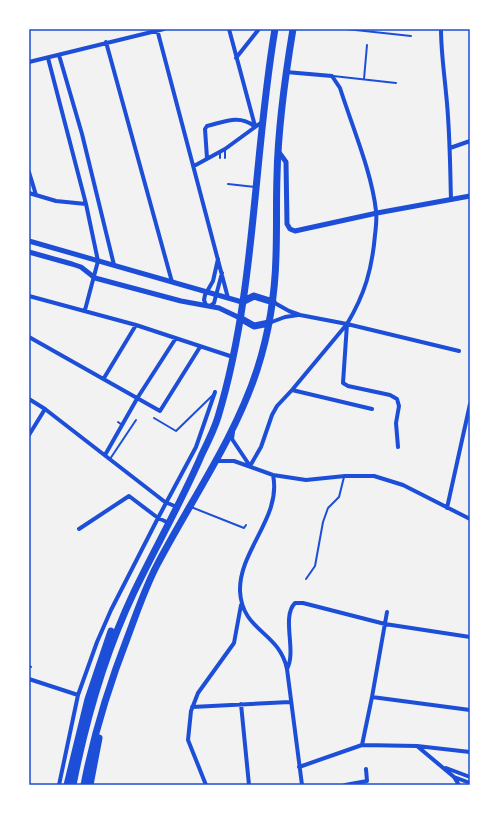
<svg xmlns="http://www.w3.org/2000/svg" width="499" height="814" viewBox="0 0 499 814" font-family="'Noto Sans',sans-serif">
  <style>
    .lines { fill: none; stroke-linecap: round; stroke-linejoin: round }
    .service { stroke: #1d4ed8; stroke-width: 2 }
    .minor { stroke: #1d4ed8; stroke-width: 4 }
    .tertiary { stroke: #1d4ed8; stroke-width: 5 }
    .trunk { stroke: #1d4ed8; stroke-width: 7 }
    .neatline { fill: none; stroke: #1d4ed8; stroke-width: 1.5 }
  </style>
  <rect width="100%" height="100%" fill="#f2f2f2"/>
  <g class="lines">
    <path class="service" d="M346,29L411,36
      M333,76L396,83
      M364,79L367,45
      M220,158V153
      M225,158V150
      M228,184L255,187
      M154,418L176,431L213,395
      M118,422L122,425
      M110,459L136,420
      M191,507L244,528L246,525
      M306,579L315,566L323,522L328,508L339,497L344,477
      M29,666L31,667"/>
    <path class="minor" d="M157,29L228,298
      M229,29L255,126
      M441,29C441,51 444,71 446,93C450,129 450,165 451,200
      M106,42L172,282
      M59,55L82,134L114,265
      M48,58L86,204L98,261L85,310
      M236,58L259,29
      M29,62L164,29
      M450,148L470,141
      M207,158L205,129L207,126C224,122 239,114 254,126
      M194,166L225,149L262,122
      M29,172L36,195
      M29,193L56,201L86,204
      M29,296L136,325L233,357
      M273,302L289,311L300,315L347,324L459,351
      M206,305L204,300L205,295L213,281L218,259
      M210,306L214,303L222,273
      M269,323L285,317L298,315
      M347,324L343,383L348,386L390,395L397,399L399,406L396,423L398,447
      M29,337L160,411L200,347
      M104,378L136,325
      M292,390L372,409
      M29,399L45,409L165,502L177,507
      M233,432L232,439L250,466
      M29,435L45,409
      M105,455L138,397L176,338
      M215,461H234L273,475L306,480L345,476H374L403,485L470,519
      M250,466L261,447L272,415L277,406L292,390L347,324C365,294 372,269 375,235C376,227 377,219 376,211C372,173 352,126 340,88L332,76L286,72
      M273,475C282,517 239,550 240,591C242,632 279,631 287,669L302,785
      M447,508L470,404
      M79,529L129,496L158,518L169,523
      M287,669C297,651 281,617 295,603H303L385,624L470,637
      M29,679L78,695
      M372,697L387,612
      M241,704L249,785
      M192,707L290,702
      M362,745L372,697L470,710
      M417,746L454,777L459,785
      M299,767L362,745L417,746L470,752
      M446,768L470,777
      M454,777L470,783
      M59,785L78,695L97,642L111,610L158,518L196,447L215,392
      M206,785L188,740L191,711L198,693L234,643L241,605
      M345,785L367,781L366,769"/>
    <path class="tertiary" d="M278,151L286,162L287,224L290,229L295,231L377,213L470,196
      M29,241L242,302
      M29,252L72,264L81,267L95,278L181,301L219,308L240,318"/>
    <path class="trunk" d="M242,302L254,296L273,302
      M240,318L254,326L269,323
      M67,785L88,699L111,631
      M73,785C86,719 105,653 134,592C156,546 182,501 202,454C208,442 214,430 218,417C256,291 253,158 275,29
      M84,785C94,733 109,685 128,636C137,612 145,588 157,565C190,502 235,438 257,370C269,333 275,295 276,256C277,229 276,203 277,176C278,127 285,77 293,29
      M90,785L99,738"/>
  </g>
  <rect width="499" height="814" fill="none" stroke="#ffffff" stroke-width="60"/>
  <rect x="30" y="30" width="439" height="754" class="neatline"/>
</svg>
